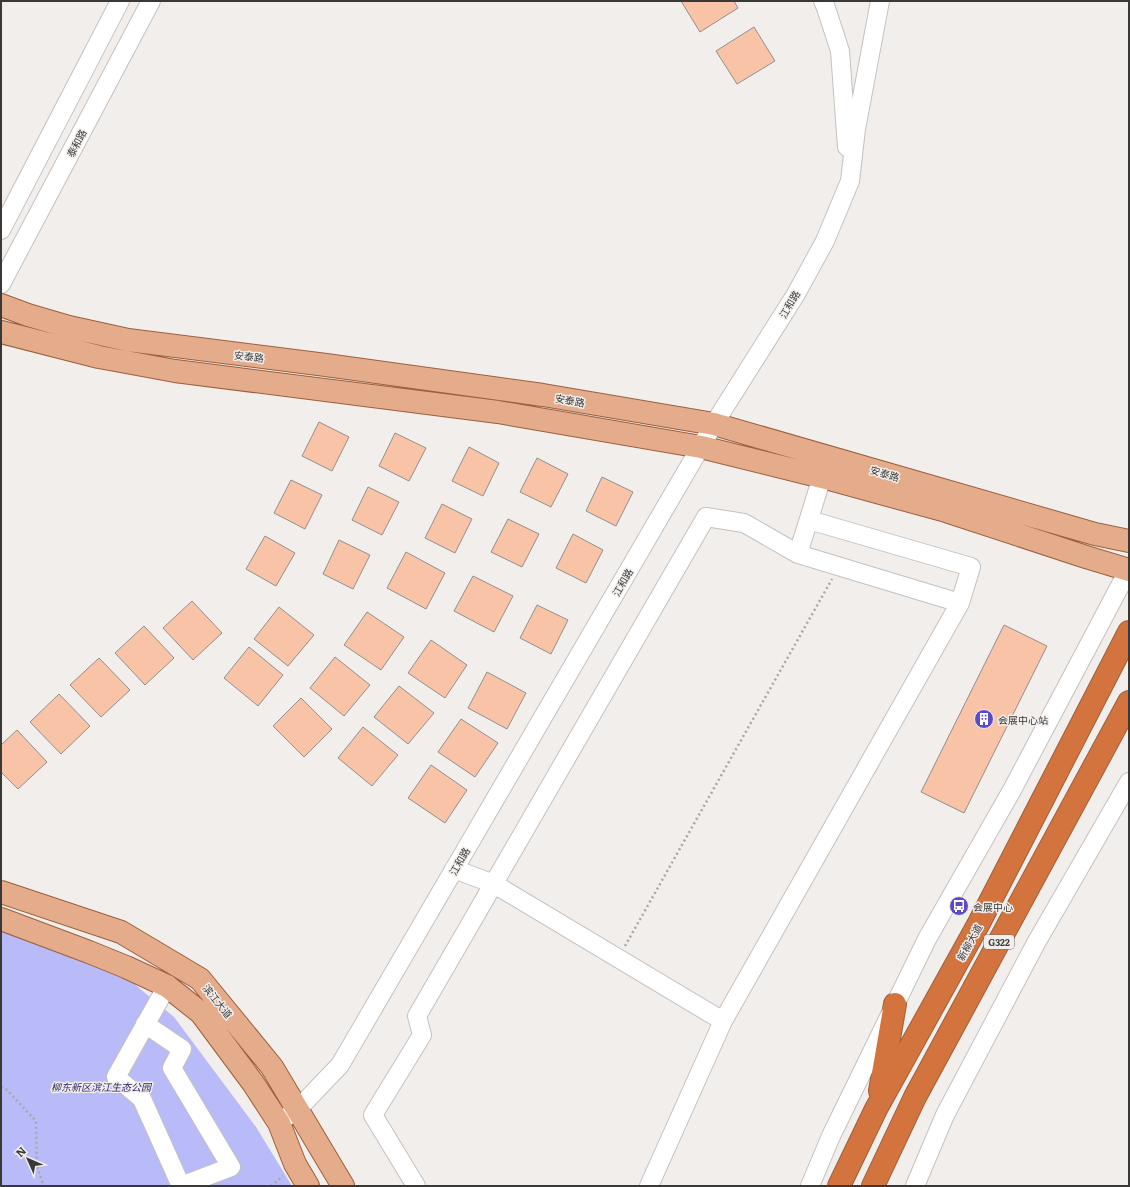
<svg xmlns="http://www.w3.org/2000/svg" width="1130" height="1187" viewBox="0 0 1130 1187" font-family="Literata,'Noto Sans SC',serif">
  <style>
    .green { fill: #b9baf8 }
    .building { fill: #f9c3a8; stroke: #928f8e }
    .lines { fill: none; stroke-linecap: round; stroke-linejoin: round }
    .minor-casing { stroke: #c4c1bf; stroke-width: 20 }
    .major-casing { stroke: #9d5f3c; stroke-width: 24 }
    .highway-casing { stroke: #9d5f3c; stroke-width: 24 }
    .path { stroke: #a9a6a5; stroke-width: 2.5; stroke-dasharray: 2 3; stroke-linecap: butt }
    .minor { stroke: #fff; stroke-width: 18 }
    .major { stroke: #e5ac8b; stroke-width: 22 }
    .highway { stroke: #d3743e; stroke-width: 22 }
    .labels { text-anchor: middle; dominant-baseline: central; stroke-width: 3; stroke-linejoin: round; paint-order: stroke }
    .shield { fill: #f1eeec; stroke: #716f6e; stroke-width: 1 }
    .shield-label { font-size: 9px; font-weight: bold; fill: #3a3938 }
    .street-label { font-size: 10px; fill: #3a3938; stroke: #f1eeec }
    .poi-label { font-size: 10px; fill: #3a3938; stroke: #f1eeec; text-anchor: start }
    .park-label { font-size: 10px; font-style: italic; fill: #291e66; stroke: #f1eeec }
  </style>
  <rect width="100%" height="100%" fill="#f1eeec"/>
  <path class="green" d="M1,928L132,982L174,1017L256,1127L292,1186H1Z"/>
  <path class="building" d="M681,1H734L738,8L700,32Z
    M754,27L775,61L737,84L716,51Z
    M319,422L349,437L332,471L302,456Z
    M395,433L426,448L409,481L379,466Z
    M469,447L499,463L483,496L452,481Z
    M537,458L568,474L551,507L520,492Z
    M602,477L633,492L616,526L586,511Z
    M291,480L322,495L305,529L274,513Z
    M368,487L399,502L382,535L352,520Z
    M442,504L472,519L455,553L425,538Z
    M508,519L539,534L522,567L491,552Z
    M573,534L603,550L586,583L556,568Z
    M265,536L295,553L276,586L246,569Z
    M339,540L370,555L353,589L323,574Z
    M406,552L445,573L426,609L387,588Z
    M473,576L513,596L494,632L454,611Z
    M192,601L222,633L193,660L163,628Z
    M537,605L568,620L551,654L520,638Z
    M279,607L314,635L288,666L254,639Z
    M367,612L404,637L381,670L344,645Z
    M1004,625L1047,646L964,813L921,792Z
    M144,626L174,658L145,685L115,653Z
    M431,640L467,665L445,698L408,673Z
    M249,647L283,675L258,706L224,678Z
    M335,657L370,685L344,716L310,688Z
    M99,658L130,690L101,717L70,685Z
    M487,672L526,693L507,729L468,708Z
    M399,686L434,713L408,744L374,717Z
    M59,694L90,726L61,754L30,722Z
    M301,698L332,729L304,757L273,726Z
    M461,719L498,743L475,777L438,752Z
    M363,727L398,755L372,786L338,758Z
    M17,730L47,762L18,789L1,772V745Z
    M431,765L467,790L445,823L408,798Z"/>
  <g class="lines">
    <g class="minor-casing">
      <path id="minor" d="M823,1L826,8L840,51L847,147
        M1,230L120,1
        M1,284L151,1
        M822,477L798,554L960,603
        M454,869L494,884L723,1021
        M145,1024L182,1049L172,1068L231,1167L181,1186L142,1099L116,1077L167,986
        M288,1116L297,1110L340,1065L714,424L796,294L825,241L850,181L856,129L880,1
        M416,1186L373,1115L422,1035L417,1016L706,517L744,523L798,554
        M649,1186L723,1021L960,603L971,567L809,520
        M810,1186L831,1136L927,939L1012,790L1129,569
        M915,1186L945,1115L1036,943L1129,782"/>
    </g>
    <g class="major-casing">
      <path id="major" d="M1,305L28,315L69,327L128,340L326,365L543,395L714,424L1095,534L1129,541
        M1,332L99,357L175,371L498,412L701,447L822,477L946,511L1086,557L1129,570
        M1,892L121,932L200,979L272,1067L343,1186
        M1,919L89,952L126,967L167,986L201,1013L253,1083L279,1123L295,1164L308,1186"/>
    </g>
    <g class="highway-casing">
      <path id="highway" d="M880,1091L895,1004
        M839,1186L876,1109L979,923L1129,632
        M873,1186L915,1097L1129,702"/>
    </g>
    <path class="path" d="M625,946L832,579
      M1,1087L7,1090L36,1121L37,1167L44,1186
      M271,1186L283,1176"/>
    <use href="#minor" class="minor"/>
    <use href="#major" class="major"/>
    <use href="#highway" class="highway"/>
  </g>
  <defs>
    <g id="building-disc" transform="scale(1)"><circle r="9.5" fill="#5b4cc5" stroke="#f1eeec"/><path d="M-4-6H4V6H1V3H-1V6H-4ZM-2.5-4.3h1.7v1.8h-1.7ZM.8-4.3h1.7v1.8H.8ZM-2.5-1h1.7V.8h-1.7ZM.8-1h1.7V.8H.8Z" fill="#fff"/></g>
    <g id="bus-disc" transform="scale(1)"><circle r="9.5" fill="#5b4cc5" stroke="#f1eeec"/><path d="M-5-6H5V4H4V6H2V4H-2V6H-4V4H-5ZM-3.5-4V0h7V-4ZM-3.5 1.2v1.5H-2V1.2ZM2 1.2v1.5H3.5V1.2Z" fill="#fff"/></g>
  </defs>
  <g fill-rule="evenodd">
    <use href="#building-disc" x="984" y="719"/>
    <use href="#bus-disc" x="959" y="906"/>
  </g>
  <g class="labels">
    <rect class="shield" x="984" y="935" width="30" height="14" rx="3"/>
    <g class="shield-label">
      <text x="999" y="942">G322</text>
    </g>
    <g class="street-label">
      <text transform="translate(76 143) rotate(-62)">泰和路</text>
      <text transform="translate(789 304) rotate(-59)">江和路</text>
      <text transform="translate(249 356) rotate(7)">安泰路</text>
      <text transform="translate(570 400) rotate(10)">安泰路</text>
      <text transform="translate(885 473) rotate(16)">安泰路</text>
      <text transform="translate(622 582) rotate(-60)">江和路</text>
      <text transform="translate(459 861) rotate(-60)">江和路</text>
      <text transform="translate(969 942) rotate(-61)">新柳大道</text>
      <text transform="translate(218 1001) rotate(51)">滨江大道</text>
    </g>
    <g class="poi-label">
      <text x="998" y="719">会展中心站</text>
      <text x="973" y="906">会展中心</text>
    </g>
    <g class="park-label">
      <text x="101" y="1086">柳东新区滨江生态公园</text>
    </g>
  </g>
  <rect width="1130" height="1187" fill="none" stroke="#3a3938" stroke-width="4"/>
  <g transform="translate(28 1159) rotate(315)" stroke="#f1eeec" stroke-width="3" paint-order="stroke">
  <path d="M0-3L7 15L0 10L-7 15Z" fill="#3a3938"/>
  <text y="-6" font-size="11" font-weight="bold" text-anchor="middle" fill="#3a3938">N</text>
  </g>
</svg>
